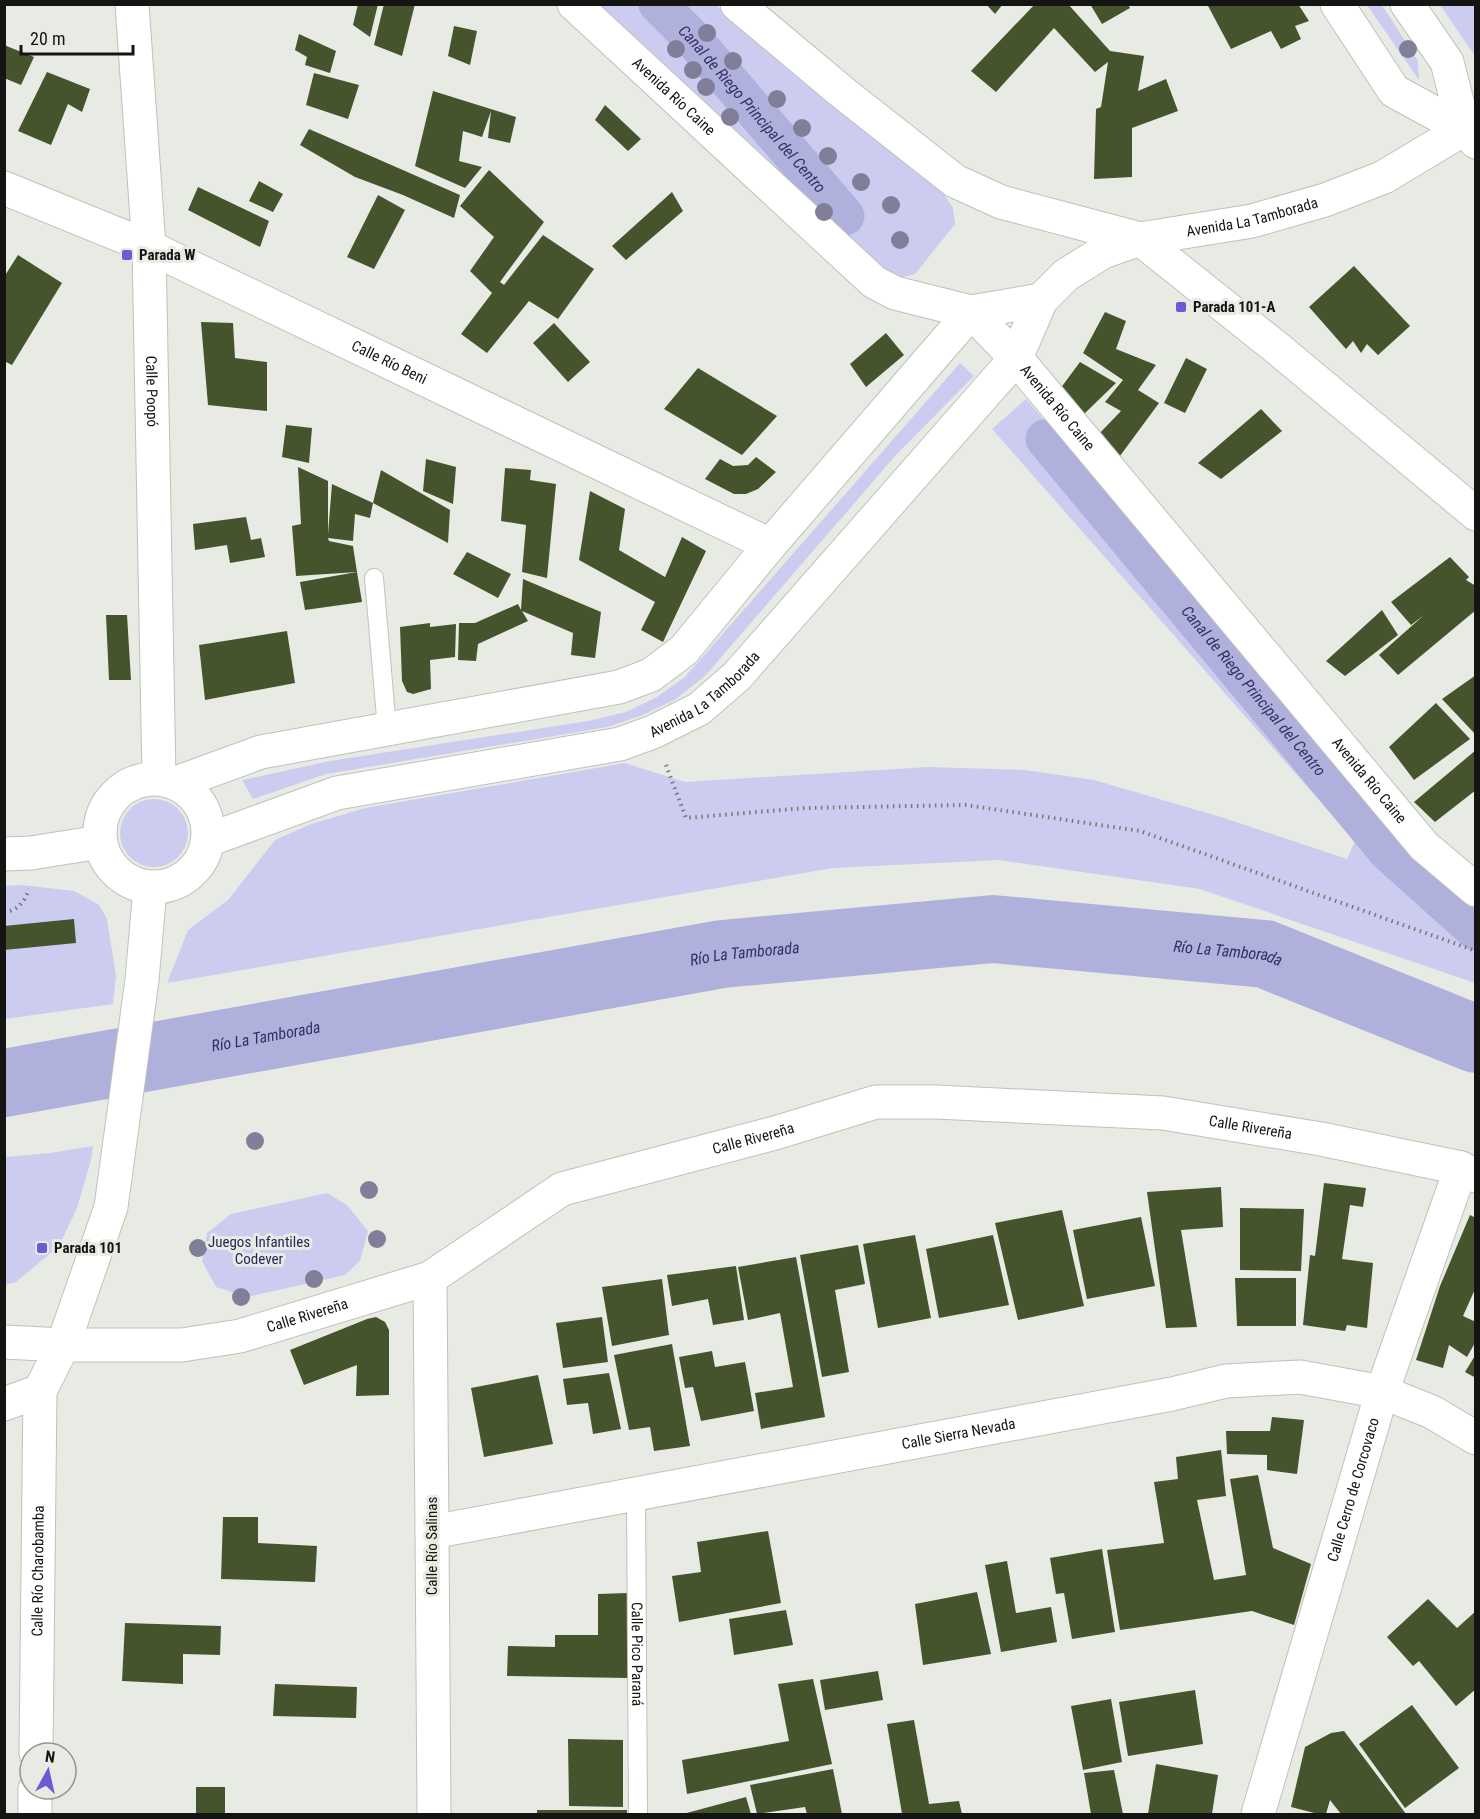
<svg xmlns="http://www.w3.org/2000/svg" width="1480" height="1819" viewBox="0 0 1480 1819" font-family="'Roboto Condensed',sans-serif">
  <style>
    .green { fill: #ccccf1 }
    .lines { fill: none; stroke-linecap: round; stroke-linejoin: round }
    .canal { stroke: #b0b0dd; stroke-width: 39 }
    .river { stroke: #b0b0dd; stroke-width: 68 }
    .building { fill: #45542c }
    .service-casing { stroke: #bfc2ba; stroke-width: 20 }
    .minor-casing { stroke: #bfc2ba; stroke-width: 35 }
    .tertiary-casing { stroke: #bfc2ba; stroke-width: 35 }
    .secondary-casing { stroke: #bfc2ba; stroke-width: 35 }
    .path { stroke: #777974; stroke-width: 4; stroke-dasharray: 1.5 4.5; stroke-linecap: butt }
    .service { stroke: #fff; stroke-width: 18 }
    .minor { stroke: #fff; stroke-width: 33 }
    .tertiary { stroke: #fff; stroke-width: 33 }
    .secondary { stroke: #fff; stroke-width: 33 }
    .tree { fill: #807e98 }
    .poi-dot { fill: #6c5bd5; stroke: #e8ebe3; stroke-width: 2 }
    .labels { text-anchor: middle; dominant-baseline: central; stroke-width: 6; stroke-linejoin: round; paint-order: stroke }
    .street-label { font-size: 15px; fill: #141512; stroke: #e8ebe3 }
    .poi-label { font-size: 15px; font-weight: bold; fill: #141512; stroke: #e8ebe3; text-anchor: start }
    .park-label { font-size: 15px; fill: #2b245b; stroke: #e8ebe3 }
    .water-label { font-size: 16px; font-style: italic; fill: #342e65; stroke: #e8ebe3 }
  </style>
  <rect width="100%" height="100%" fill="#e8ebe3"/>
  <path class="green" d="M597,5H716L944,194L953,208L955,224L915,274L897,279L883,274Z
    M1367,5H1382L1418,61L1419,80Z
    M1440,5H1475V56Z
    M960,363L974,376L896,455L705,676L676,699L643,715L608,727L326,774L253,799L242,780L330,761L588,721L626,712L657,697L685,677Z
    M1026,399L1435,876L1475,911V983L1200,889L999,860L833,868L167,983L188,930L228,900L275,840L311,824L365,808L625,763L685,782L928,767L1025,770L1094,780L1221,817L1347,859L1355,841L992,429Z
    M120 833a34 34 0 1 1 68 0a34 34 0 1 1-68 0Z
    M21,885L74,891L99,905L107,919L116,976L113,1004L5,1019L4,886Z
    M93,1146L91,1160L77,1208L59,1246L16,1282L5,1285V1157L50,1153Z
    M327,1193L347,1205L368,1231L360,1261L345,1275L247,1297L216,1287L202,1261L207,1233L231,1214Z"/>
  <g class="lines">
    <g class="canal">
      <path id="s1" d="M658,4L692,38L845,216"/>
      <path id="s2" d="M1045,439L1388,852L1476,931"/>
    </g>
    <path class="river" id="s3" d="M4,1083L722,954L993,929L1265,954L1476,1039"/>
  </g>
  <path class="building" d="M358,4H378L370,37L353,25Z
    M384,4H415L402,56L374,45Z
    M986,4H1003L995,14Z
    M1035,4H1068L1110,51L1144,56L1138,91L1166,79L1178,111L1132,128V177L1094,179L1096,109L1101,107L1108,62L1095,72L1054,28L996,92L971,71Z
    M1090,4H1128L1130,8L1102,24Z
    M1207,4H1298L1309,21L1295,26L1301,39L1281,49L1271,31L1231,49Z
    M454,26L477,31L470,65L448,56Z
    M299,34L336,51L330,73L305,65L307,57L295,50Z
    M4,45L34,57L21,85L4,78Z
    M47,72L90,89L82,112L68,104L51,145L18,131Z
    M314,73L359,85L348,119L306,105Z
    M433,91L516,117L510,143L488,138L491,111L482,137L463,131L459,161L482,167L465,188L415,166Z
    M605,105L641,139L628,151L595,120Z
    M309,129L460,195L454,218L403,195L355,177L300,145Z
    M489,170L544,222L500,282L504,285L543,235L594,269L558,319L529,301L487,353L461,334L492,293L470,271L494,237L460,206Z
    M259,181L283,194L273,212L249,201Z
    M198,187L269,221L260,247L188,210Z
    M672,192L683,211L626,260L612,246Z
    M378,195L405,210L374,269L347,257Z
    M18,255L62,283L12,365L4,361V277Z
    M1354,266L1410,326L1378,355L1367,344L1361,353L1353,341L1346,349L1309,307Z
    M1105,312L1126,321L1116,349L1156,365L1138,390L1159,403L1117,460L1097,436L1121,411L1105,402L1123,380L1083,353Z
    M201,322L233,323L235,358L267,362V411L208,405Z
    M554,323L590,362L568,382L533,343Z
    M886,333L904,355L866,387L850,364Z
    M1186,358L1207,369L1185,413L1164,403Z
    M1080,362L1116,383L1083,415L1060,389Z
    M698,368L777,416L742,455L664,409Z
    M1261,409L1282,431L1221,479L1198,463Z
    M286,425L312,428L309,463L282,457Z
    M756,457L776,472L758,489L746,494H734L705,479L720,459L733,466L748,465Z
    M426,459L456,467L453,504L423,491Z
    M298,467L328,481V534L332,484L373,503L370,518L355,514L353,541L328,538L329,541L353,546L357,572L296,576L292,526L301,524Z
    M505,468L531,470L530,480L556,484L547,578L522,572L526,525L501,521Z
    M381,470L450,510L448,543L373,503Z
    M590,491L625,509L619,550L665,577L682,537L706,551L663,642L641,630L655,602L579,560Z
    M246,517L251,540L261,538L265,557L230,563L227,545L195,550L193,524Z
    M467,552L511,574L498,598L453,574Z
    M1450,557L1469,577L1466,580L1476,586V610L1398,675L1379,655L1424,615L1411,625L1391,602Z
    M357,572L362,602L305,610L300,582Z
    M523,579L601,612L595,658L571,655L573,633L522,611L528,621L478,644L476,661L458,660L459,623H475L518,604L521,610Z
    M1382,610L1398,635L1345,676L1326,661Z
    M106,615H127L131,680H109Z
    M430,623V627L456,624L455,657L430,660L431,689L413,694L407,692L402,681L400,627Z
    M287,631L295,683L205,700L199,645Z
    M1476,675V735L1442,699Z
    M1436,703L1470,739L1414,780L1389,747Z
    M1476,750V790L1435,822L1414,802Z
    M74,919L76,943L4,950V926Z
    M1324,1183L1366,1188L1363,1207L1350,1205L1342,1259L1373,1263L1367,1328L1347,1325L1345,1331L1303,1325L1310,1255L1315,1256Z
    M1221,1187L1223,1227L1181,1230L1197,1327L1166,1328L1147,1192Z
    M1240,1208L1304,1209L1301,1271L1240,1270Z
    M1062,1210L1084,1306L1018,1320L995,1223Z
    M1470,1215L1476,1218V1287L1463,1316L1476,1322V1341L1467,1357L1449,1345L1443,1368L1416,1360L1440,1286Z
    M1141,1217L1155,1286L1087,1299L1073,1230Z
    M915,1235L931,1318L878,1328L863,1244Z
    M993,1235L1009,1305L939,1318L926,1249Z
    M858,1245L865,1284L835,1290L849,1372L822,1377L800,1255Z
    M796,1257L825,1417L761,1429L755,1393L793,1387L780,1313L748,1320L738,1267Z
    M736,1266L744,1320L713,1325L708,1299L672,1306L667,1275Z
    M1235,1278H1296V1326H1237Z
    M662,1279L669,1335L612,1346L602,1287Z
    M376,1317L385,1322L389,1330V1395L356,1396L357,1365L304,1385L290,1350L367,1319Z
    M602,1317L608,1362L563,1368L556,1323Z
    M672,1344L690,1446L654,1451L650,1427L629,1430L614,1355Z
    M712,1351L715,1367L745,1362L754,1411L701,1421L693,1387L685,1388L679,1357Z
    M1476,1354V1378L1465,1372Z
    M609,1373L621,1429L593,1434L588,1403L567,1405L563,1379Z
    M538,1375L553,1444L484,1457L471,1388Z
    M1272,1417L1304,1420L1297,1474L1267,1470V1455L1227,1454L1226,1431H1270Z
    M1221,1450L1226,1496L1197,1500L1214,1580L1246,1575L1230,1479L1258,1475L1273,1548L1311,1564L1294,1625L1252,1611L1120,1630L1107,1550L1164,1543L1154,1482L1178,1479L1176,1457Z
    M223,1517H258V1543L317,1546L315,1582L221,1579Z
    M768,1531L781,1603L679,1622L672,1576L701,1572L697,1542Z
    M1102,1549L1115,1632L1072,1639L1064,1593L1056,1594L1050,1558Z
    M1007,1561L1016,1613L1051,1607L1057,1642L1001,1652L985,1565Z
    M977,1592L991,1654L923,1665L915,1604Z
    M628,1593V1678L507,1676L508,1646L555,1647V1635H598V1594Z
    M1428,1599L1457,1628L1476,1611V1689L1456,1706L1419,1661L1413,1666L1387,1637Z
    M786,1610L793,1645L734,1655L729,1619Z
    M125,1623L221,1626L220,1655L183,1654V1684L122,1681Z
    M878,1671L883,1700L825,1710L820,1680Z
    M813,1679L832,1764L687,1794L682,1760L789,1741L778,1684Z
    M275,1684L357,1687L356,1718L273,1716Z
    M1195,1690L1203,1744L1128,1756L1119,1702Z
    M1111,1699L1122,1762L1083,1770L1071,1706Z
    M1412,1705L1459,1768L1405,1808L1359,1744Z
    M914,1720L929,1804L959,1801L962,1814H902L887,1724Z
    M1344,1731L1406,1814H1341L1330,1800L1326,1814H1318L1291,1807L1305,1747L1331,1733Z
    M568,1739L623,1740V1807L569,1806Z
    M1156,1764L1218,1775L1212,1814H1148Z
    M833,1769L842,1814H807L805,1807L757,1814L750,1785Z
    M1114,1770L1123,1814H1091L1084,1773Z
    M196,1787H225V1814H196Z
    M746,1797L751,1814H683Z
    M537,1810H627V1814H537Z"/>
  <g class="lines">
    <g class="service-casing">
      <g id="service">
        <path d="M374,578L387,729"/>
        <path id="s4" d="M636,1495L638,1814"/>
      </g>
    </g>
    <g class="minor-casing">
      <g id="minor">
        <path id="s5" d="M132,4L149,247L159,779"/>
        <path id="s6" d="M574,4L874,282L895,293L971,312L1016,358L1424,846L1476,890"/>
        <path d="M737,4L842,92L955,181L1001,202L1140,239L1277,348L1476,514"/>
        <path id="s7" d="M4,188L149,247L770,545"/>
        <path id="s8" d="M430,1278L562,1189L775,1133L876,1102H936L1163,1113L1321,1139L1461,1168L1476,1176"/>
        <path d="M4,1404L40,1391"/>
        <path d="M432,1532L434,1814"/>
        <path id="s9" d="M36,1753L40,1391L63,1345"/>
        <path d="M35,1814V1789"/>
        <path id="s10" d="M1258,1814L1382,1392L1461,1168"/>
      </g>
    </g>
    <g class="tertiary-casing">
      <g id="tertiary">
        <path id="s11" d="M63,1345H182L240,1336L430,1278L432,1532L1172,1394L1226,1381L1300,1377L1382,1392L1432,1412L1476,1438"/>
      </g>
    </g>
    <g class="secondary-casing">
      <g id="secondary">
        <path d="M1337,4L1394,91L1464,129L1476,142"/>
        <path d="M1407,4L1447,62L1464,129"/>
        <circle cx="154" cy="833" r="54"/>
        <path d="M176,783L261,752L619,687L651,675L684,650L770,545L971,312L1041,300"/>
        <path id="s12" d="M208,840L337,793L620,744L653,732L699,709L737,676L1016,358L1041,300L1066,275L1103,252L1140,239L1252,221L1325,200L1384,177L1464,129"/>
        <path d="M4,854L31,853L100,842"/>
        <path d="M4,1342L63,1345L111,1207L142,980L150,888"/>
      </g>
    </g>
    <path class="path" d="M666,765L686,818L805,808L966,805L1140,831L1476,951
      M4,912C18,911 25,901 29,889"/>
    <use href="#service" class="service"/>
    <use href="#minor" class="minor"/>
    <use href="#tertiary" class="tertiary"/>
    <use href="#secondary" class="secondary"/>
  </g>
  <g class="tree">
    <circle cx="707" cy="33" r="9"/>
    <circle cx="676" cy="49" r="9"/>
    <circle cx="1408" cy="49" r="9"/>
    <circle cx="733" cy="61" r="9"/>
    <circle cx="693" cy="70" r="9"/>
    <circle cx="706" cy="87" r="9"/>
    <circle cx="777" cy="99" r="9"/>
    <circle cx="730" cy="117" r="9"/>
    <circle cx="802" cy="128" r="9"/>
    <circle cx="828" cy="156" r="9"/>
    <circle cx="861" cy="182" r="9"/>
    <circle cx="891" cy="205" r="9"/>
    <circle cx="824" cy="212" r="9"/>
    <circle cx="900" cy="240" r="9"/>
    <circle cx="255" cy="1141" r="9"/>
    <circle cx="369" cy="1190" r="9"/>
    <circle cx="377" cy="1239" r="9"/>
    <circle cx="198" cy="1248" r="9"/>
    <circle cx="314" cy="1279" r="9"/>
    <circle cx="241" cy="1297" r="9"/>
  </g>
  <g class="poi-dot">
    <rect x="121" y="249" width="12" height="12" rx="3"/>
    <rect x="1175" y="301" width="12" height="12" rx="3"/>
    <rect x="36" y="1242" width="12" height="12" rx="3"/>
  </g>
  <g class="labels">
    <g class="street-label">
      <text stroke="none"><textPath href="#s6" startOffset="136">Avenida Río Caine</textPath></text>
      <text stroke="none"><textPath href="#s12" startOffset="1280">Avenida La Tamborada</textPath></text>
      <text stroke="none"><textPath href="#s7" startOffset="423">Calle Río Beni</textPath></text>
      <text stroke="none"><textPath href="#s5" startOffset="388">Calle Poopó</textPath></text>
      <text stroke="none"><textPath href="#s6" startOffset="640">Avenida Río Caine</textPath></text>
      <text stroke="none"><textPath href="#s12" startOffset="524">Avenida La Tamborada</textPath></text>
      <text stroke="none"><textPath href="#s6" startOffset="1126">Avenida Río Caine</textPath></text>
      <text stroke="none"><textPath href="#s8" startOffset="861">Calle Rivereña</textPath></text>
      <text stroke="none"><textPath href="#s8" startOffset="357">Calle Rivereña</textPath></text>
      <text stroke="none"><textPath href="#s11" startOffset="248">Calle Rivereña</textPath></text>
      <text stroke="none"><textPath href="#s11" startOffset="1166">Calle Sierra Nevada</textPath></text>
      <text stroke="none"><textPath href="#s10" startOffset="338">Calle Cerro de Corcovaco</textPath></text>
      <text transform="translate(432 1546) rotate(-90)">Calle Río Salinas</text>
      <text stroke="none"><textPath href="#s9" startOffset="182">Calle Río Charobamba</textPath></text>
      <text stroke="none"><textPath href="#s4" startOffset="159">Calle Pico Paraná</textPath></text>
    </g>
    <g class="poi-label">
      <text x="139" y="255">Parada W</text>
      <text x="1193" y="307">Parada 101-A</text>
      <text x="54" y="1248">Parada 101</text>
    </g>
    <g class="park-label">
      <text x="259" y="1242">Juegos Infantiles<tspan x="259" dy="17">Codever</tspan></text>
    </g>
    <g class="water-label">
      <text stroke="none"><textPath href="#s1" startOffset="141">Canal de Riego Principal del Centro</textPath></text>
      <text stroke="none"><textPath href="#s2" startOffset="327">Canal de Riego Principal del Centro</textPath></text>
      <text stroke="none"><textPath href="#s3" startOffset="752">Río La Tamborada</textPath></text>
      <text stroke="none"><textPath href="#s3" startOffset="1238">Río La Tamborada</textPath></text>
      <text stroke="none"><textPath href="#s3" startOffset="266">Río La Tamborada</textPath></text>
    </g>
  </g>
  <rect width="1480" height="1819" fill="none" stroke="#141512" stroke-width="12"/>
  <g transform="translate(48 1771) rotate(8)"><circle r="28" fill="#e8ebe3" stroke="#93958f" stroke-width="1.5"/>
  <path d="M0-4.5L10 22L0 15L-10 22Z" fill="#6c5bd5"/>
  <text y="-9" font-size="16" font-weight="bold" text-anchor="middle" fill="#141512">N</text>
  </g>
  <path d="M21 45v9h112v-9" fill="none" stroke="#141512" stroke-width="3"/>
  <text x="30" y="45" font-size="18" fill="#141512" stroke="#e8ebe3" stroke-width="4.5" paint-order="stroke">20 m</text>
</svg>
